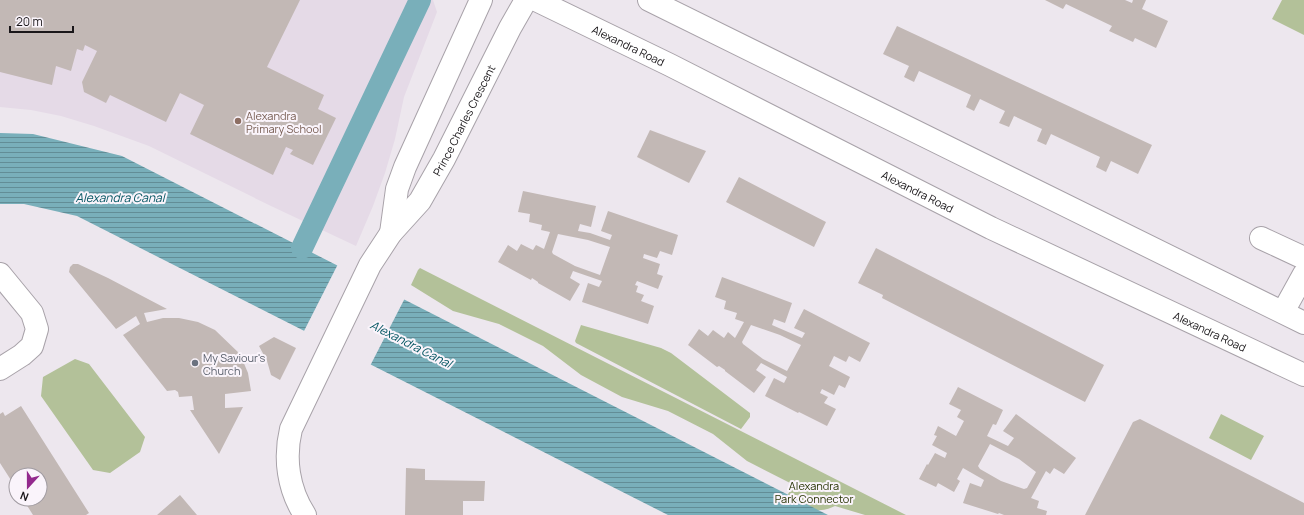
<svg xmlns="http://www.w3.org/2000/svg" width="1304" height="515" viewBox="0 0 1304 515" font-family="Manrope,sans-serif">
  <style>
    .built { fill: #e5dae7 }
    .green { fill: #b3c199 }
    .water { fill: url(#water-rules) }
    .pier { fill: #ede7ee }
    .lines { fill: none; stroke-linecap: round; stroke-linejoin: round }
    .canal { stroke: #79afba; stroke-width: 22 }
    .building { fill: #c2b8b5; fill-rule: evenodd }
    .minor-casing { stroke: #a8a2a9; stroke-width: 24 }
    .major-casing { stroke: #a8a2a9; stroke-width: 24 }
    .minor { stroke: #fff; stroke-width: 22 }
    .major { stroke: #fff; stroke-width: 22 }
    .education-dot { fill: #8d6e63; stroke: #faf4fb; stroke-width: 1.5 }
    .worship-dot { fill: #6b7280; stroke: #faf4fb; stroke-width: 1.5 }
    .labels { text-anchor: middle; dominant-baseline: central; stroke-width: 4; stroke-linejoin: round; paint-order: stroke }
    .street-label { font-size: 11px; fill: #191619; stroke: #faf4fb }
    .education-label { font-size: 11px; fill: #785e54; stroke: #faf4fb; text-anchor: start }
    .worship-label { font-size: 11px; fill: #5b616d; stroke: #faf4fb; text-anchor: start }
    .park-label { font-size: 11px; fill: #2a3606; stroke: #faf4fb }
    .water-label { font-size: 12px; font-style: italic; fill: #065763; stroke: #faf4fb }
  </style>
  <defs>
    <pattern id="water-rules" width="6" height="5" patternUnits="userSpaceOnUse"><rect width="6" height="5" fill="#79afba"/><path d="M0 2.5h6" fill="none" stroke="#628d96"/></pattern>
  </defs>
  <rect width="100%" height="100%" fill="#ede7ee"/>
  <path class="built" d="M0,0H433L437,12L404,97L395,139L385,173L373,206L356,246L271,206L149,146L94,126L61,116L31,110L0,107Z"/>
  <path class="green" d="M1282,0H1304V35L1272,19Z
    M420,268L906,515H865L835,506C816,515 807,508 789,500L788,494L794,485L747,461L713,434L668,411L622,397L581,375L543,346L499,324L453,311L411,285L418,270Z
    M581,325L661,348L671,353L750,413V417L741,429L576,343L575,341Z
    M75,359L89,364L145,437L140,452L110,473L93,470L41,396L43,377Z
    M1221,414L1264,436L1251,460L1209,438Z"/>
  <path class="water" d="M0,133L33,134L122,156L828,515H668L77,216L24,204H0Z"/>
  <path class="pier" d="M338,264L405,298L370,366L303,333Z"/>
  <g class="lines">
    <path class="canal" d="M302,248L420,0"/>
  </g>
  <path class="building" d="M0,0H300L267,67L324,95L318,109L336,118L313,165L290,154L293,150L286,147L273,175L190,134L204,105L180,93L166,122L110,95L106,103L84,92L82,82L97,51L85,45L83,51L77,49L71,71L56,66L52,85L0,72Z
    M1045,0H1125L1132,3L1133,0H1146L1142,9L1168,21L1156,48L1135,38L1133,42L1109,31L1112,26L1066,4L1063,9Z
    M897,26L1152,145L1138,174L1111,161L1106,172L1096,167L1100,157L1051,134L1046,145L1037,141L1042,129L1014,116L1009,127L999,123L1005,111L980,99L974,111L966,107L971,95L919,71L914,82L904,77L909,66L883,54Z
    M650,130L706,151L689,183L637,157Z
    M739,177L826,222L814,247L726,202Z
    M523,191L596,206L591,227L580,224L578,231L590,233L610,240L612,235L601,231L608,211L678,235L672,255L660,251L657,258L644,254L643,258L660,264L657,274L663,276L658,289L637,281L635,285L638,286L636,292L644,295L641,301L654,306L648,324L582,302L588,283L599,287L602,281L573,271L570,278L580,284L570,301L538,283V282L532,278L531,280L498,262L508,245L517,251L521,244L533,250L536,245L544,249L550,232L541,230L542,225L529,222L530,214L518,212ZM558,234L588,240L610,247L600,275L575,266L553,254L552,252Z
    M876,248L1104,365L1085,402L882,298L883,295L858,283Z
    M73,264H78L108,278L167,309L144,313L147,322L163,318H179L198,322L215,330L240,354L248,373L251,391L225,394V408L243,407L219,454L190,410H194L192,396L179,397L178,392L175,390L167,391L123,335L140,324L136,316L116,329L69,272L70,267Z
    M722,277L792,303L785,323L774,319L772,325L802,338L805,333L794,328L804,309L870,343L860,362L849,356L846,362L834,356L829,366L850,377L845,388L839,385L834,395L822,389L820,393L828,397L824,403L836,409L827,426L799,412L798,413L765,396L774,378L784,383L787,377L761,363L756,370L766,377L754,393L725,371V370L719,366L717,367L688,345L699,329L708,336L713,330L724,338L728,332L735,338L744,322L735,319L737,313L724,309L726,301L715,297ZM751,325L780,335L801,345L787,371L763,359L743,344L742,342Z
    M274,337L296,348L280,380L271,375L267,361L259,346Z
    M958,387L1003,410L996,425L993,424L987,436L1008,446L1014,438L1003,431L1016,414L1076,458L1064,474L1054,468L1050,474L1046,471L1031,498L1039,501L1037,508L1047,511L1046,515H1004L999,513L998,514L963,503L970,483L981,487L984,480L963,468L957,479L960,481L954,492L938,483L936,487L919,479L927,464L928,465L935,453L945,458L947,453L932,445L937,436L934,435L938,426L956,436L964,421L957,417L961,410L949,404ZM990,444L1019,459L1036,472L1027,488L1024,489L1001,481L980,469L978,466Z
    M21,406L89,513L86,515H33L23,499H40V475H16V488L0,463V414L3,412L5,416Z
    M1140,419L1304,503V515H1085L1133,422Z
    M406,468L425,469V480L485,481L484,501H463V515H405Z
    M180,495L197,515H157Z"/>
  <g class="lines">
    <g class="minor-casing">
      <g id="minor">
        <path d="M391,233L397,189L405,167L481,0"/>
        <path d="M1261,238L1304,258"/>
        <path d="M0,274L32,313L37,329L32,346L22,355L0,369"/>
        <path d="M1283,312L1304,274"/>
        <path id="s1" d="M305,515C288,489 284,458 291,429L370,265L391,233L420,201L444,159L510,28L526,0"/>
      </g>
    </g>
    <g class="major-casing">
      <g id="major">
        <path id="s2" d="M536,0L670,65L991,228L1304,375"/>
        <path d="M649,0L1304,323"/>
      </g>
    </g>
    <use href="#minor" class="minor"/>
    <use href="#major" class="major"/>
  </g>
  <circle class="education-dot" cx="238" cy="121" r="4"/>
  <circle class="worship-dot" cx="195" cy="363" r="4"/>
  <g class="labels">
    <g class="street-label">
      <text stroke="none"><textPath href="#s2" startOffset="103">Alexandra Road</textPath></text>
      <text stroke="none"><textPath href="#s1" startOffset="445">Prince Charles Crescent</textPath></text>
      <text stroke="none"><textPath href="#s2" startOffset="427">Alexandra Road</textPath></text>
      <text stroke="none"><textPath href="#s2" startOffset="751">Alexandra Road</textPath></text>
    </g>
    <g class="education-label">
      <text x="246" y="115">Alexandra<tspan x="246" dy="13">Primary School</tspan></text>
    </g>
    <g class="worship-label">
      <text x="203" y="357">My Saviour's<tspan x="203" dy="13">Church</tspan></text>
    </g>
    <g class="park-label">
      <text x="814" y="485">Alexandra<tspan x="814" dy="13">Park Connector</tspan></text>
    </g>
    <g class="water-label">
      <text x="120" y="197">Alexandra Canal</text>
      <text transform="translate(411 344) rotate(27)">Alexandra Canal</text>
    </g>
  </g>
  <g transform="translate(28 487) rotate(201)"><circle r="19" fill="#faf4fb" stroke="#a09ba1"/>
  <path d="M0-3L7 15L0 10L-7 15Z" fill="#93298d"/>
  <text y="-6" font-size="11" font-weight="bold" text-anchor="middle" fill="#191619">N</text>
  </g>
  <path d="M10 26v6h63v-6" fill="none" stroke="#191619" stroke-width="2"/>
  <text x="16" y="26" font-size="12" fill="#191619" stroke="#faf4fb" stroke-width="3" paint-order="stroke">20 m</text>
</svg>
